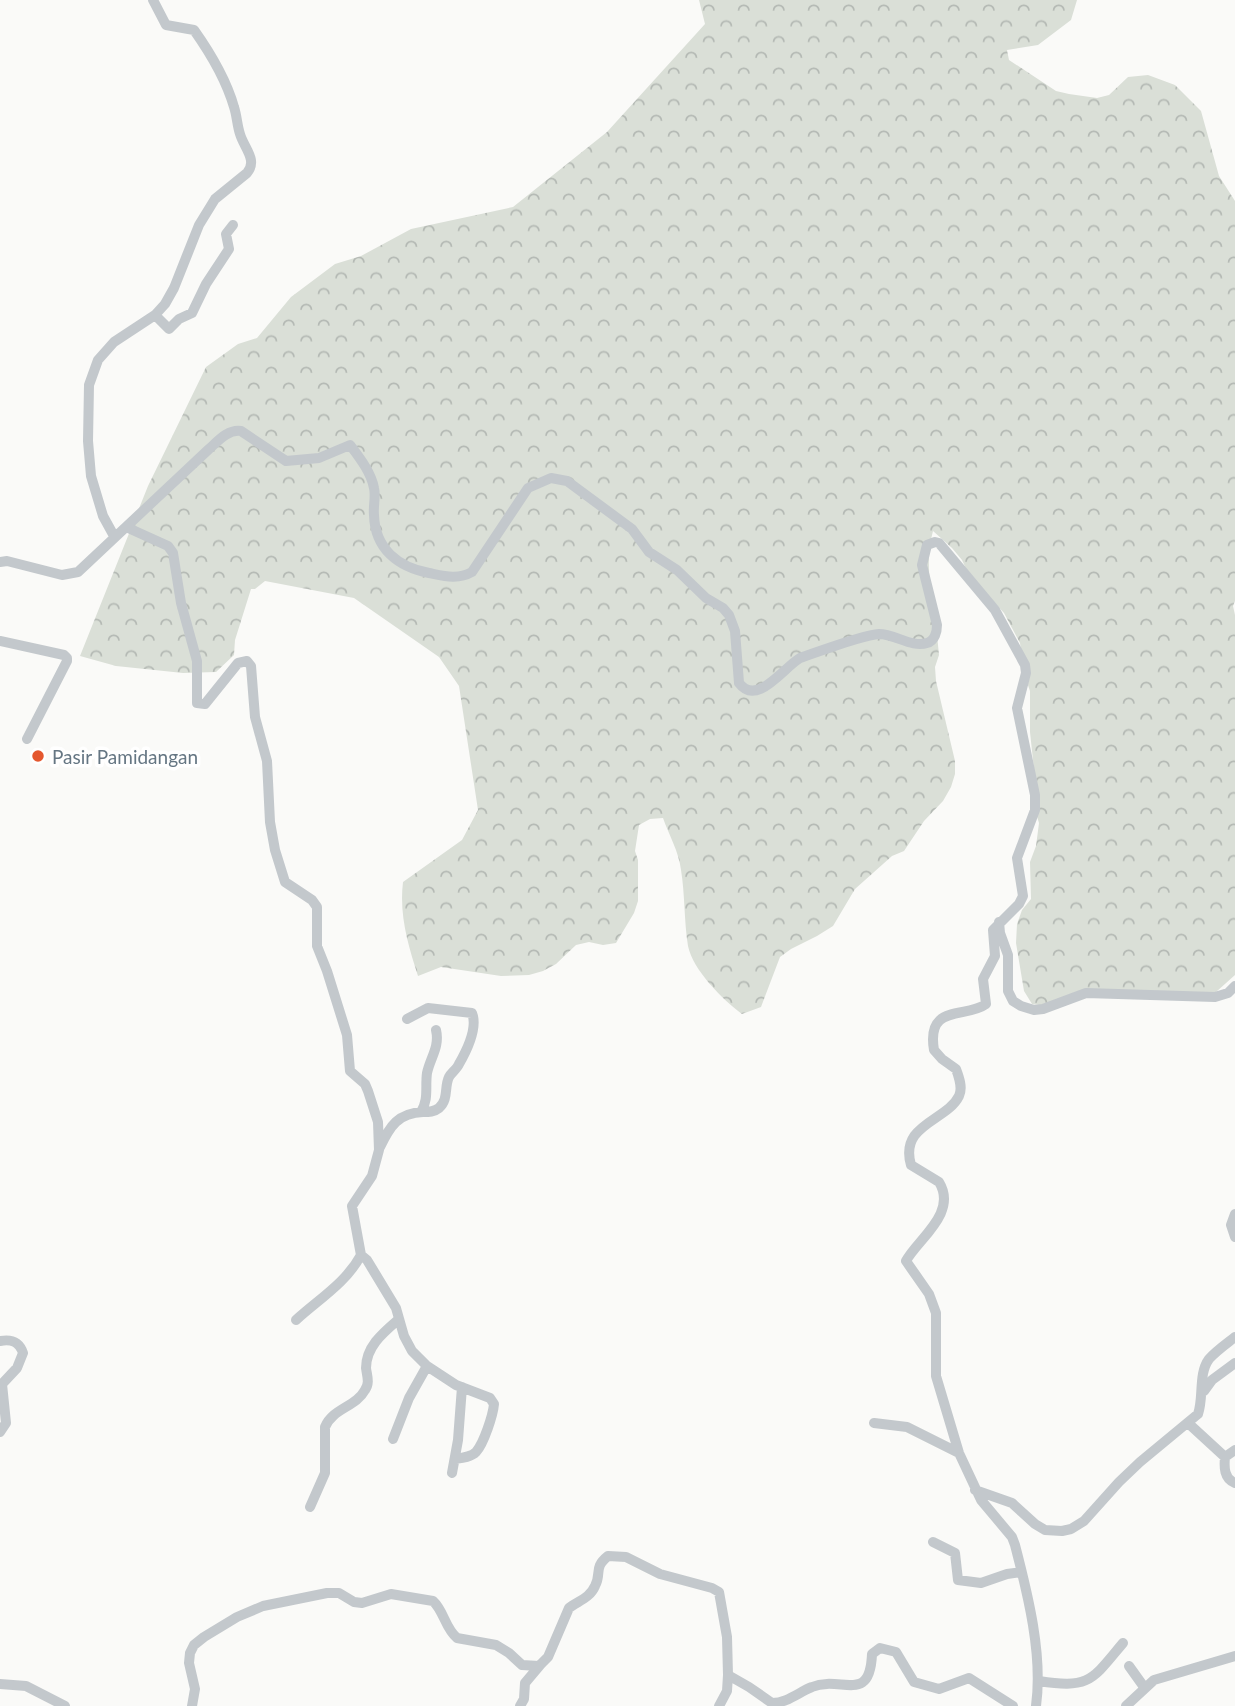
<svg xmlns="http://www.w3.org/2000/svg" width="1235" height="1706" viewBox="0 0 1235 1706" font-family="Lato,sans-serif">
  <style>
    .forest { fill: url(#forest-crowns) }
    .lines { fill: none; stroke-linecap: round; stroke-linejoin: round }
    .minor { stroke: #c3c8cc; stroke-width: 10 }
    .poi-dot { fill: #e4572e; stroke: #fff; stroke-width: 2.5 }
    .labels { text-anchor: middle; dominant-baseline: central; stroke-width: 7; stroke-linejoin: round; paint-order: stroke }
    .poi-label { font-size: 19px; fill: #657683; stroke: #fff; text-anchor: start }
  </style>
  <defs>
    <pattern id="forest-crowns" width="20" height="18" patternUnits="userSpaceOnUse" patternTransform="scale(1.75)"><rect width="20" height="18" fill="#dadfd7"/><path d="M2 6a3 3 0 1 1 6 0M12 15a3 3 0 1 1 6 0" fill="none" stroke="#b4b9b4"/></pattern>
  </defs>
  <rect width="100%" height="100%" fill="#fafaf8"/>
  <path class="forest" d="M699,0H1077L1071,20L1038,45L1007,50L1009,60L1056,91L1069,94L1097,98L1109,95L1128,77L1148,75L1175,85L1201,111L1219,176L1235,201V601L1233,606L1235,615V975L1216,992L1203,995L1097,991L1045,1006L1032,1004L1024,991L1016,943L1017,924L1022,910L1031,899L1030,862L1036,846L1039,823L1035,810L1037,798L1030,732V691L1025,677L1020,643L1004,613L968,573L962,560L952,548L933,531C922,570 936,613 939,655L935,667L936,681L955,761V774L951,787L943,801L924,821L904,851L892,856L855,889L833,926L817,936L791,949L780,957L761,1007L742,1014C722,999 693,970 688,946C684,921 685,894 681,870C679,852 669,835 663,818L650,819L639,825L635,851L638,860V901L634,913L616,943L603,945L589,942L576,945L556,964L543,971L529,975L501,976L441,967L418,976C408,945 399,915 403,882L462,840L478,810L459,686L439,657L354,598L265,581L255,589H251L235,640L234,655L216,672L183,673L116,666L80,656L148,486L206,367L238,344L257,338L291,297L335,264L361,256L411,229L513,207L607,132L705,24Z"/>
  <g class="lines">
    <path class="minor" d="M155,315L169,329L179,319L192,313L206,284L229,249L226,234L233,225
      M126,527L168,546L173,553L181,603L197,661V703L205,704L238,663L247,661L251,666L255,717L267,761L270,822L275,850L285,882L312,900L317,907V946L327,971L347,1035L350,1071L365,1084L368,1091L378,1122L379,1150L372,1176L352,1206L361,1255L367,1260L396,1308L404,1336L412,1351L427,1366L456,1385L490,1398L494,1404C493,1415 484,1443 476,1452C471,1457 462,1458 455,1459
      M114,536L103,516L91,476L88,441L89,385L98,360L114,342L155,315L165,304L174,288L199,225L215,199L247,173C258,160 244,148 240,134C237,125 237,116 234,107C226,79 211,54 194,30L166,25L153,0
      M0,562L7,561L62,575L78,572L209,449C218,441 228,429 241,431L286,461L319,458L350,445C359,457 371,472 374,488C376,497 373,506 374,515C375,549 398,567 429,573C444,576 458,580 472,572L528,488L551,478L567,481L632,529L649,552L677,570L706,598L723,608L729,615L735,631L739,683C757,707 783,668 800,658C818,652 862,635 879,634C895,634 912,648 927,643C935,641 937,631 937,625L922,565L927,545L935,542L939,543L995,610L1025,665L1026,673L1017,708L1035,795V810L1017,858L1023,896L1019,904L993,930L995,956L983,979L986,1004C966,1019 926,1003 934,1050L942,1059L956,1069C959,1077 963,1088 959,1096C947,1121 899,1124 911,1165L939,1182C958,1213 918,1239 906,1261L929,1294L936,1313V1376L959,1453L981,1500L1012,1537L1015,1545C1028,1595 1043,1655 1036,1706
      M0,641L64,655L67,658V661L27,739
      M999,922L1000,933L1008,955V991L1013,1001L1021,1006L1034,1010L1043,1009L1086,993L1215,997L1228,993L1235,986
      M421,1112C429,1099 425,1087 427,1073C430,1058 440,1047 436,1030
      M380,1147C390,1126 398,1113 423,1112C429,1112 434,1112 439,1108C449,1099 444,1087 449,1077C451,1073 457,1069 459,1064C467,1050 478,1028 472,1013L428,1008L407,1019
      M1235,1214L1231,1225L1235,1237
      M296,1320C319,1299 346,1283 361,1255
      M0,1341C11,1339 19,1341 23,1353L17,1368L2,1384L6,1423L0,1432
      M1204,1391L1212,1380L1235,1363
      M874,1423L907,1427L959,1453
      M1188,1423L1225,1457L1235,1450
      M393,1439L409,1398L427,1366
      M1225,1457C1224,1467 1224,1479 1235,1483
      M452,1473L458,1440L462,1387
      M975,1490L1012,1503L1035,1524L1045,1530L1062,1531L1071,1529L1084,1521L1119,1482L1140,1462L1198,1414C1204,1397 1198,1374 1209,1359C1216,1351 1226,1344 1235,1337
      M310,1507L325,1473V1427C333,1408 356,1407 365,1390C370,1383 367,1376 366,1368C366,1346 384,1332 399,1319
      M933,1542L955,1553L958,1580L981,1583L1007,1574L1021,1572
      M1129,1666L1144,1687
      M1039,1681C1090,1689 1092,1680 1123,1643
      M0,1684L26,1686L65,1706
      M192,1706L195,1689L189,1663L190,1653L194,1645L204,1637L237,1617L263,1606L327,1593H339L354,1602L362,1603L391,1594L433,1601C444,1611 445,1628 457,1638L496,1645L509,1653L522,1665L539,1666L548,1657L569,1608C578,1601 590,1598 595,1586C602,1573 593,1568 608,1556L626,1557L660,1574L712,1588L719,1592L727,1637L728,1675L749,1687L772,1703C787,1703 799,1692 812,1687C841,1675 870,1705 872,1654L880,1648L896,1652L914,1682L939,1689L969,1678L1013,1706
      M520,1706L524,1699L525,1683L541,1664
      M719,1706L727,1691L728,1675
      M1126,1706L1154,1680L1235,1656"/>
  </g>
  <circle class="poi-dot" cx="38" cy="756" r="7"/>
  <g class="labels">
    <g class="poi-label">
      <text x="52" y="756">Pasir Pamidangan</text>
    </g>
  </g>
</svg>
